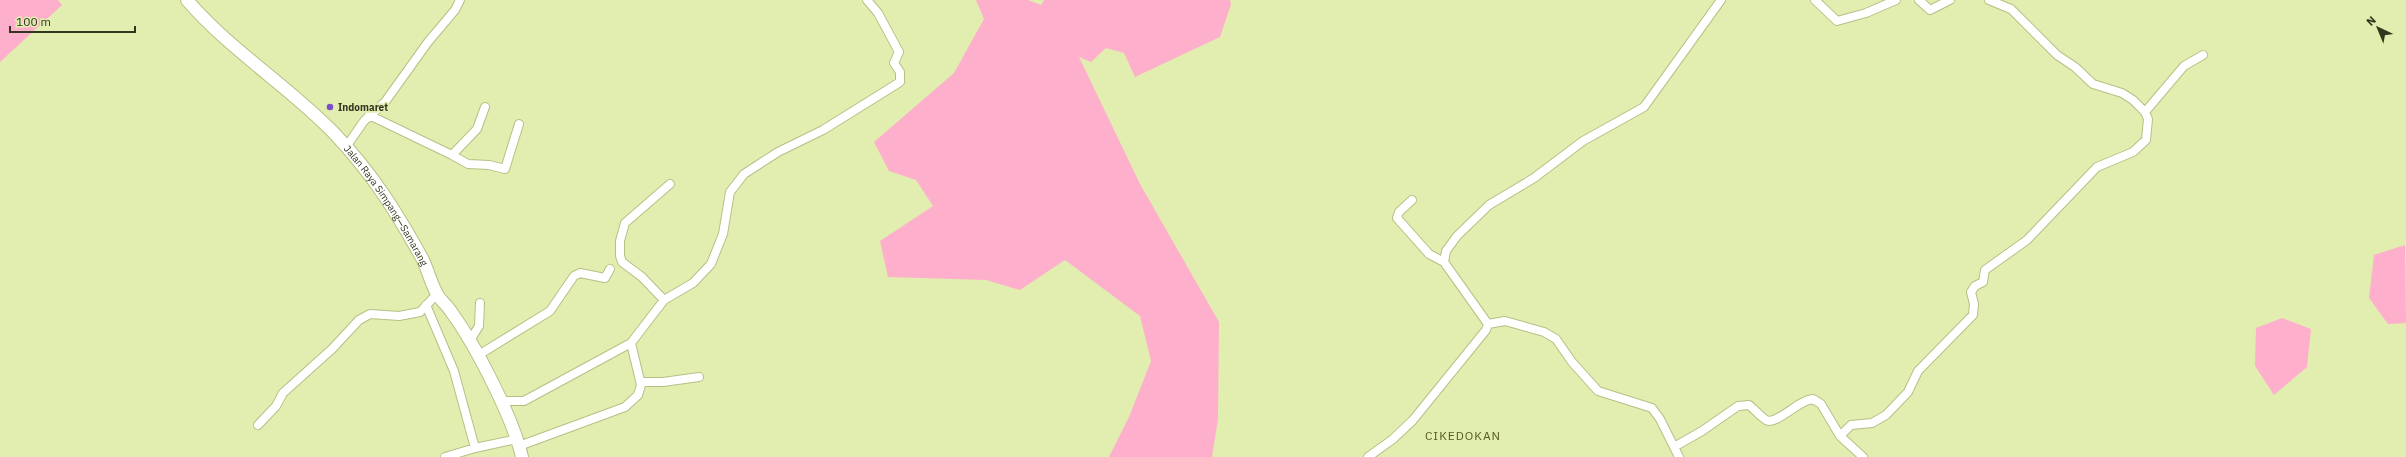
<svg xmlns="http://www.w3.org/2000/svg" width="2406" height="457" viewBox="0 0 2406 457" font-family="'IBM Plex Sans',sans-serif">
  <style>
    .green { fill: #feafcb }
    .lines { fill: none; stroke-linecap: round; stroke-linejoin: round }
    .minor-casing { stroke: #b6c085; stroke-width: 10 }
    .secondary-casing { stroke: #b6c085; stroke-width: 14 }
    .minor { stroke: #fff; stroke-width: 8 }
    .secondary { stroke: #fff; stroke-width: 12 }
    .poi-dot { fill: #794ec7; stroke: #e2edb0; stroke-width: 1.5 }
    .labels { text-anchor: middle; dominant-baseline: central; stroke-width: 3.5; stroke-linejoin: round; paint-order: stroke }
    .poi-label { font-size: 10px; font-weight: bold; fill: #32361e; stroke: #e2edb0; text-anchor: start }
    .street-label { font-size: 10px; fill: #32361e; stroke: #e2edb0 }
    .quarter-label { font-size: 12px; letter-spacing: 1px; fill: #535b23; stroke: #e2edb0 }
  </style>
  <rect width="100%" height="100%" fill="#e2edb0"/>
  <path class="green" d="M0,0H58L62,5L0,62Z
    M976,0H1028L1041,5L1044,0H1230L1231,4L1220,37L1135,77L1124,53L1106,48L1091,62L1079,57L1140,184L1219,322L1218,419L1212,457H1109L1129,417L1151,361L1140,316L1065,260L1020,290L986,280L888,277L880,241L933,206L916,180L889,171L874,142L954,73L984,19Z
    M2405,245L2406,323L2388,324L2369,298L2374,255Z
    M2282,318L2311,329L2307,367L2274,395L2255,366L2256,328Z"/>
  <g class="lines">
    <g class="minor-casing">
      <path id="minor" d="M1815,0L1837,21L1866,13L1896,0
        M1919,0L1930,10L1950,0
        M2145,112L2184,66L2203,55
        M369,115L452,155L477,129L485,107
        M346,147L364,121L385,102L428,42L455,10L460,0
        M452,155L468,164L489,165L505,169L519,124
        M1412,200L1399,212L1397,218L1429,254L1444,262
        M664,300L642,277L622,262L620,256V241L625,223L670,184
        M426,305L454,371L475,448
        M1488,324L1505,321L1544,332L1556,339L1572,362L1598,391L1652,408L1660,419L1679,457
        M469,342L479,326L480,303
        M477,356L550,311L574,276L580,273L605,278L610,269
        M641,382H663L699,377
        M501,401H524L631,343
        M258,425L276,406L283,393L332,349L359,320L370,314L399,316L420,312L437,294
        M1840,436L1851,425L1872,423L1886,415L1908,392L1918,371L1973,315L1974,304L1971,292L1975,286L1983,282L1985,270L2027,240L2097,167L2133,152L2146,140L2148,119L2145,112L2133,100L2122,93L2093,84L2075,67L2057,55L2011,9L1989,0
        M519,446L625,407L638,395L641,385L631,343L664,300L693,283L711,264L723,234L730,192L744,174L778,152L823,130L900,82V72L894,63L899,52L878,13L867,0
        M1674,447L1702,431L1738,406L1749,405C1754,409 1760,416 1766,420C1776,426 1798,400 1813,399L1821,404L1840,436L1863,457
        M445,457L475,448L517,439
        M1368,457L1393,439L1413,420L1486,330L1488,324L1444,262L1446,251L1457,236L1489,205L1534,178L1583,141L1644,107L1721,0"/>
    </g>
    <g class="secondary-casing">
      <g id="secondary">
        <path id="s1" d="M187,0C230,50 287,85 333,132C372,173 396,211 423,260C428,271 431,283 437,294C441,301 448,306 452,313C476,346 513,418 522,457"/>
      </g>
    </g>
    <use href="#minor" class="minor"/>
    <use href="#secondary" class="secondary"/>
  </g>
  <circle class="poi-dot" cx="330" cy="107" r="4"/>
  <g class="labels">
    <g class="poi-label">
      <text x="338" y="107">Indomaret</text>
    </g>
    <g class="street-label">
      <text stroke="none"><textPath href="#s1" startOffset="288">Jalan Raya Simpang—Samarang</textPath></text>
    </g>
    <g class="quarter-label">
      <text x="1463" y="435">CIKEDOKAN</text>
    </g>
  </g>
  <g transform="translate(2378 28) rotate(316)" stroke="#e2edb0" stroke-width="3" paint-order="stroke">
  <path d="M0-3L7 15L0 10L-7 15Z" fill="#32361e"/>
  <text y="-6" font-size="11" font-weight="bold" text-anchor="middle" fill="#32361e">N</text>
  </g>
  <path d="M10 26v6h125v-6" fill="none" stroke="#32361e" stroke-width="2"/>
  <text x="16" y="26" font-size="12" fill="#32361e" stroke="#e2edb0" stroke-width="3" paint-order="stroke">100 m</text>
</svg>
